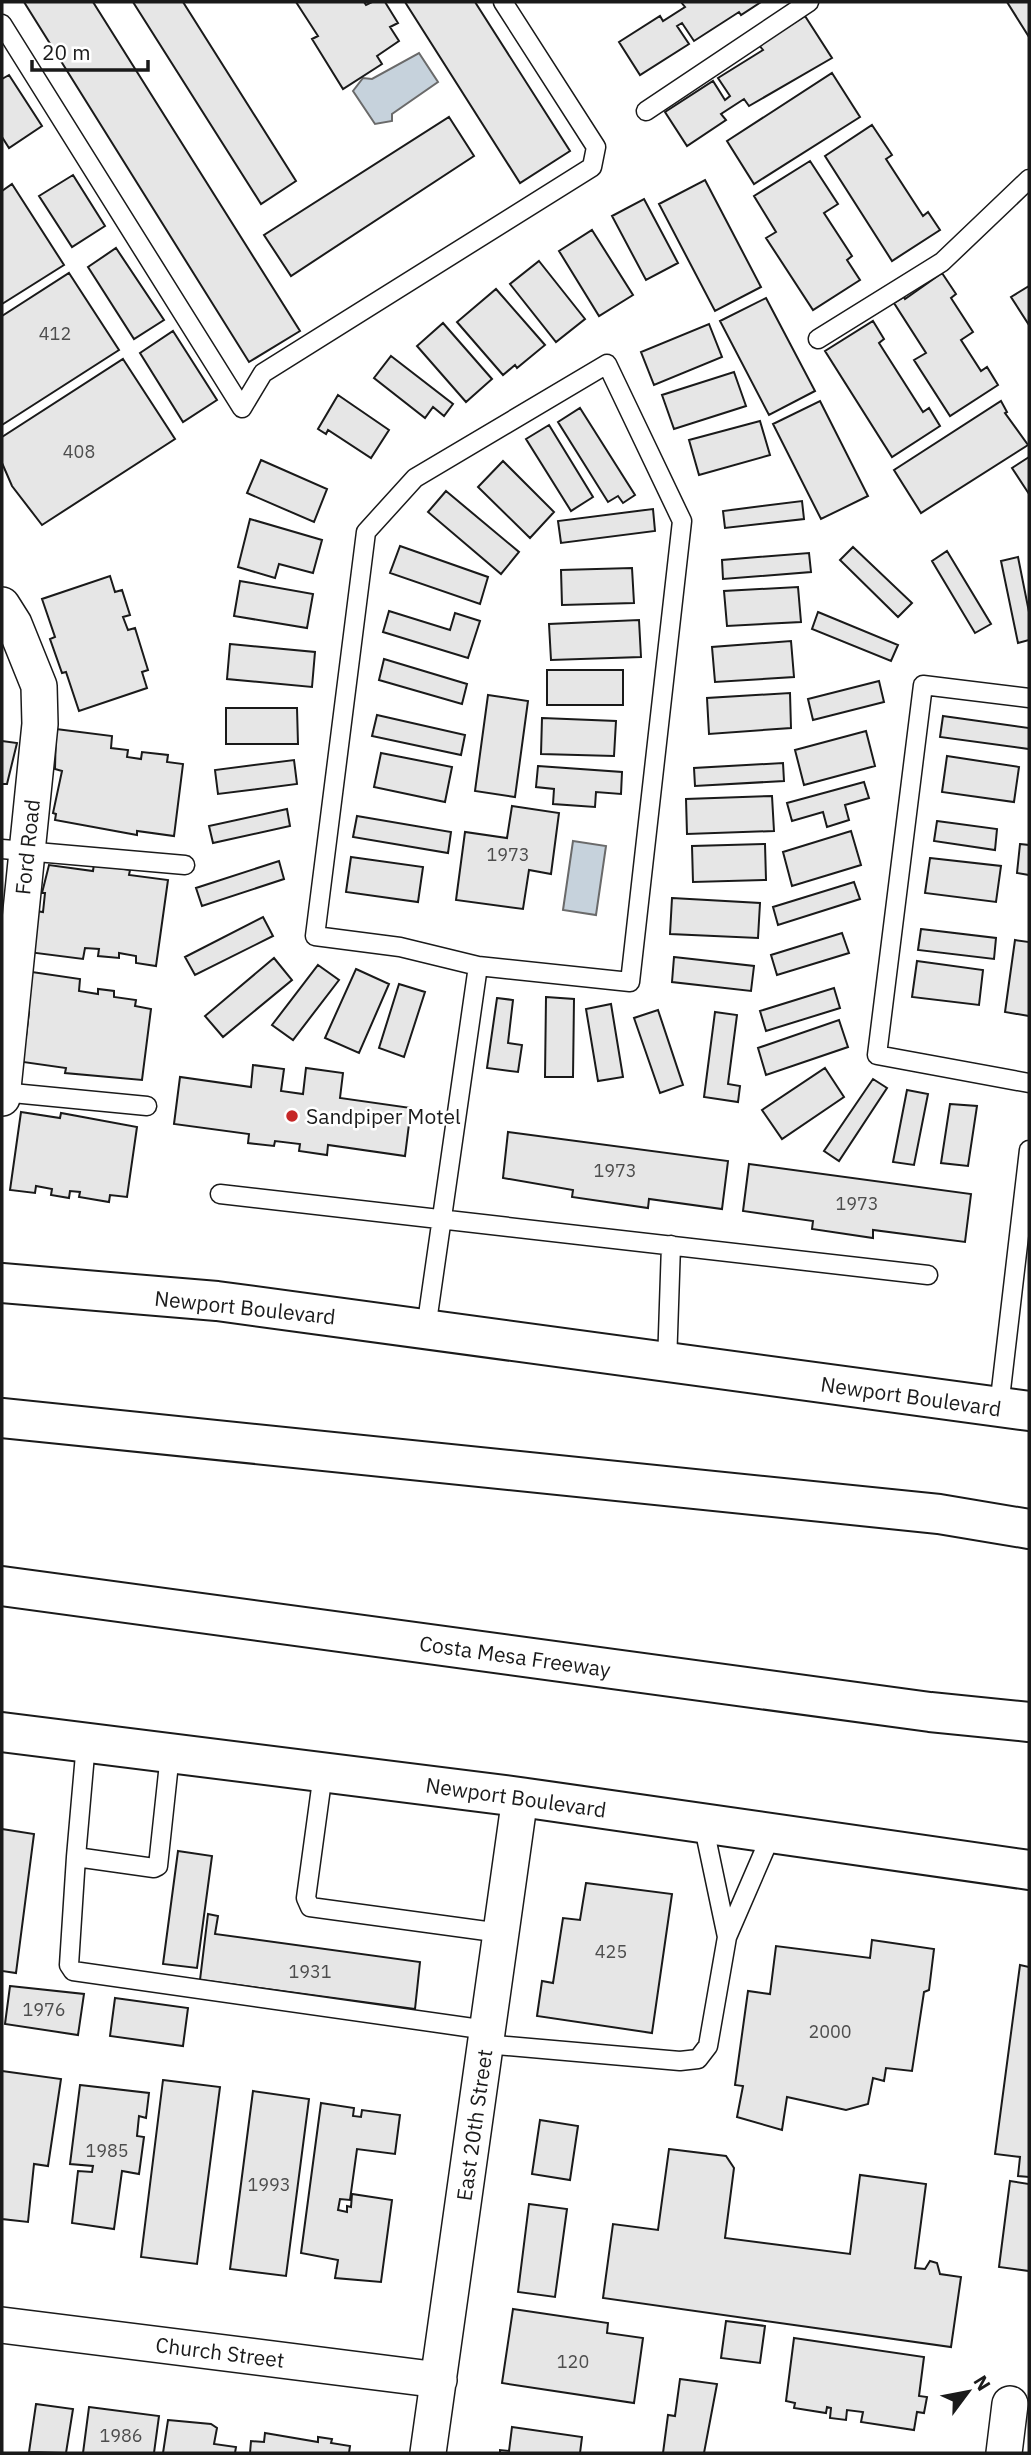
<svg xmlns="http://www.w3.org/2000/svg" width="1031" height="2455" viewBox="0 0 1031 2455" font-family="'IBM Plex Sans',sans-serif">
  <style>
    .water { fill: #c6d2dc; stroke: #6a6a6a; stroke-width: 2 }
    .building { fill: #e6e6e6; stroke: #1a1a1a; stroke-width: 2 }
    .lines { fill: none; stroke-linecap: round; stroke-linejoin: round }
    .service-casing { stroke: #1a1a1a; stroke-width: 21 }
    .minor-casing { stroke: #1a1a1a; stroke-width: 38 }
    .secondary-casing { stroke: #1a1a1a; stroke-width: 42 }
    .motorway-casing { stroke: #1a1a1a; stroke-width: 42 }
    .service { stroke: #fff; stroke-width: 18 }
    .minor { stroke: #fff; stroke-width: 35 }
    .secondary { stroke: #fff; stroke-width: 38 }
    .motorway { stroke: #fff; stroke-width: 38 }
    .poi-dot { fill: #c62828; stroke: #fff; stroke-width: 2.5 }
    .labels { text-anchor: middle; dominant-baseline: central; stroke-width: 5; stroke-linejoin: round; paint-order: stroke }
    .number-label { font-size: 18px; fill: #4d4d4d }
    .street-label { font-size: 21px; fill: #1a1a1a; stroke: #fff }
    .poi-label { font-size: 21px; fill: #1a1a1a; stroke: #fff; text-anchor: start }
  </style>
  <rect width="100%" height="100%" fill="#fff"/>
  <path class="water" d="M419,53L438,82L392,114V121L375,124L353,91L363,78L372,79Z
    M573,841L606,846L596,915L563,910Z"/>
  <path class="building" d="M24,2H93L300,331L249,362Z
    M133,2H183L296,181L261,204Z
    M296,2H364L366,5L372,2H385L398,23L390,27L399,41L377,56L382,64L343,89L312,39L318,36Z
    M405,2H475L570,151L520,183Z
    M681,2H761L741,15L739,12L694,41L682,23L677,26L689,44L640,75L619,42L660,16L663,21L685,7Z
    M1007,2H1029V37Z
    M805,16L832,58L749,106L744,99L721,114L726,120L687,146L665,112L713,81L725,100L730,96L718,78L763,50L759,45Z
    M832,73L860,117L754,184L727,141Z
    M9,75L42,126L9,148L2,137V79Z
    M449,117L474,156L291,276L264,235Z
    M872,125L892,155L886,159L923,216L928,212L940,230L892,261L825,156Z
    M810,161L838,204L824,213L852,256L847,260L860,280L813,310L766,238L776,232L754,196Z
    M73,175L105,226L72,247L39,196Z
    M705,180L761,287L715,311L659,204Z
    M12,184L64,265L2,304V191Z
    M644,199L678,263L646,280L612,216Z
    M592,230L633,295L599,316L559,251Z
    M116,248L164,320L134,339L88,267Z
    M539,261L585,319L556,342L510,284Z
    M69,273L119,350L2,425V316Z
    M942,273L956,294L951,298L973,332L961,340L981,371L987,367L998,385L950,416L914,360L926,353L894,303L904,297L905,299Z
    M1029,286V325L1011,297Z
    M496,289L545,345L517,368L515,365L503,375L457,322Z
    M766,298L815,391L769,415L720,321Z
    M873,321L884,339L879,343L923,412L929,408L940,426L892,457L825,351Z
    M443,323L492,379L466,402L417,346Z
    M709,324L722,357L654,385L641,352Z
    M173,331L217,400L183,422L140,353Z
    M391,356L453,404L444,416L433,407L425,418L374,378Z
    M123,359L175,439L42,525L12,486L2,463V437Z
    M734,372L746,406L674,429L662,395Z
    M338,395L389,430L371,458L328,430L326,434L318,429Z
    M820,401L868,496L821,519L773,424Z
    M1001,401L1007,412L1005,413L1028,445L921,513L894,470Z
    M580,408L635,495L623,503L618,496L608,502L558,422Z
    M760,421L770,455L699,475L689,440Z
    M549,425L593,497L571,511L526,439Z
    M1029,457V494L1012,468Z
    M261,460L327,489L314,522L247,493Z
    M503,461L554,512L530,538L478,487Z
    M446,491L519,552L501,574L428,512Z
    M802,501L804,519L725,528L723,511Z
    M653,509L655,531L561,543L558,521Z
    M250,519L322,540L313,573L279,564L275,578L238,567Z
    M400,546L488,577L480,604L390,573Z
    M853,547L912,603L898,617L840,560Z
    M947,551L991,624L975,633L932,561Z
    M809,553L811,572L723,579L722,560Z
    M1018,557L1029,612V640L1018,643L1001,561Z
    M632,568L634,603L562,605L561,570Z
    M110,576L115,592L122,590L130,615L123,617L128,630L135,628L148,670L142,672L147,688L79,711L66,672L62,673L50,639L55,637L42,599Z
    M240,581L313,594L307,628L234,616Z
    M798,587L801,622L727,626L724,591Z
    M389,611L450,630L455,613L480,621L468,658L383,632Z
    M818,612L898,645L891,661L812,629Z
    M639,620L641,657L551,660L549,624Z
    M791,641L794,677L715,682L712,647Z
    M230,644L315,652L312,687L227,679Z
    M384,659L467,684L462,704L379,680Z
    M547,670H623V705H547Z
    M879,681L884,702L813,720L808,699Z
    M790,693L791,728L709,734L707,698Z
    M488,695L528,701L515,797L475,791Z
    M226,708H297L298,744H226Z
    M377,715L465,735L461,755L372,736Z
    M943,716L1029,728V749L940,737Z
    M542,718L616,721L614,756L541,754Z
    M56,729L112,736L111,748L128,750L127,757L141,759L142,752L168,755L167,762L183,764L174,836L137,831V835L55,820L56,814L53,813L62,771L55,769Z
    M866,731L875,766L804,785L795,750Z
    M2,741L17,743L7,784H2Z
    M381,753L452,767L445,802L374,787Z
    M947,756L1019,767L1014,802L942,792Z
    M294,760L297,784L218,794L215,770Z
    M783,763L784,781L695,786L694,768Z
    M538,766L622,772L621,794L596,792L595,807L553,804L554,789L536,787Z
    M864,782L869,798L845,805L849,820L827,827L823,812L792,821L787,803Z
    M772,796L774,831L687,834L686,799Z
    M512,806L559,813L551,874L529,870L523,909L456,900L465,832L507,838Z
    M287,809L290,826L213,843L209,826Z
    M357,816L451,832L448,853L353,837Z
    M937,821L997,829L995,850L934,841Z
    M851,831L861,865L792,886L783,852Z
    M765,844L766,880L693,882L692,846Z
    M1020,844L1029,845V875L1017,873Z
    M351,857L423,867L418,902L346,892Z
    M930,858L1001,866L996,902L925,893Z
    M279,861L284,879L202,906L196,888Z
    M94,864L130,870L129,875L168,880L156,966L136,963V956L119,953V958L98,956L99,949L85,948L83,959L28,952L36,911L43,912L45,893H42L49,865L93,871Z
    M854,882L860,899L778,925L773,907Z
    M672,898L760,903L758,938L670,934Z
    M263,917L273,936L195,975L185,957Z
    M921,929L996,938L994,959L918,950Z
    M842,933L849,953L777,975L771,955Z
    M1015,940L1029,942V1016L1005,1012Z
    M674,957L754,966L751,991L672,982Z
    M274,958L292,980L223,1037L205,1016Z
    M917,961L983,970L979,1005L912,997Z
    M318,965L339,980L293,1040L272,1025Z
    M356,969L389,984L359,1053L325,1038Z
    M25,971L80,979L79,991L98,994V989L114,991V997L136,1000L135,1006L151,1009L142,1080L65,1073L66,1068L23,1062L24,1035L26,1036L29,1012L22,1011Z
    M399,984L425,992L404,1057L379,1048Z
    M834,988L840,1008L766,1031L760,1011Z
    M546,997L574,999L573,1077H545Z
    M497,998L513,1000L508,1043L522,1045L518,1072L487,1068Z
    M611,1004L623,1077L598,1081L586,1009Z
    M658,1010L683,1085L660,1093L634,1018Z
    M715,1012L737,1015L728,1084L740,1086L738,1102L704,1097Z
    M839,1020L848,1047L766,1075L758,1048Z
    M253,1065L284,1069L281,1091L303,1094L306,1068L343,1073L340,1098L411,1108L405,1156L328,1145L327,1155L299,1151L300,1144L275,1141L274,1146L248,1143L249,1134L174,1124L180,1077L251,1087Z
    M825,1068L844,1097L782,1139L762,1110Z
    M873,1079L887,1088L839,1161L824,1151Z
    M907,1090L928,1094L914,1165L893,1162Z
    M950,1104L977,1106L968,1166L941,1163Z
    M21,1112L60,1118L61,1113L137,1127L127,1197L110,1195L109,1202L79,1197L80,1192L70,1191L69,1198L51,1195L52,1189L36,1186L35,1193L10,1190Z
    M508,1132L728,1161L722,1209L649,1199L648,1208L572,1197L573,1190L503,1178Z
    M749,1164L971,1194L965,1242L873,1230V1238L812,1229L813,1221L743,1211Z
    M2,1829L34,1834L16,1973L2,1971Z
    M178,1851L212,1856L197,1968L163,1964Z
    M586,1883L672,1894L652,2033L537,2016L542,1981L553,1983L563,1918L580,1920Z
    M208,1914L218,1916L215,1934L420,1962L415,2009L200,1980Z
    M872,1940L934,1949L929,1990L924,1992L912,2071L886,2068L884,2081L873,2078L868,2104L846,2110L787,2097L782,2130L737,2117L743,2086L735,2085L748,1991L770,1994L776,1946L870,1958Z
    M1020,1965L1029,1967V2177L1018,2176L1020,2157L995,2154Z
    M10,1986L84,1994L78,2035L5,2024Z
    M115,1998L188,2008L183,2046L110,2036Z
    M2,2071L61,2079L48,2166L34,2164L28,2222L2,2219Z
    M163,2080L220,2087L197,2264L141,2257Z
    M80,2085L149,2093L146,2118L139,2116L137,2136L144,2137L139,2174L122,2171L114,2229L72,2223L78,2171L92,2172L93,2166L70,2164Z
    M253,2091L309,2099L286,2276L230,2269Z
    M321,2103L354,2108L353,2116L361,2117L362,2110L400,2115L395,2154L357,2149L350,2200L340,2199L338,2210L347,2212V2206L351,2207L352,2194L392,2200L381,2282L335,2278L338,2260L301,2253Z
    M540,2120L578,2126L570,2180L532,2174Z
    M669,2149L726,2156L734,2168L725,2238L850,2254L860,2175L926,2184L915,2268L925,2269L930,2261L937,2263L940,2274L961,2277L951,2347L603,2298L613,2224L658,2230Z
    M1010,2181L1029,2184V2271L999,2267Z
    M529,2204L567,2209L555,2297L518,2292Z
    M513,2309L608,2323L607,2333L643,2338L634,2403L502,2383Z
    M726,2321L765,2326L760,2363L721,2358Z
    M794,2338L924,2357L919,2396L927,2397L924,2413L917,2412L914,2430L861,2422L863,2412L847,2410L846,2420L830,2418L831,2408L827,2407L826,2413L794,2408L795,2403L786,2401Z
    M680,2379L717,2384L704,2453H663L668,2415L675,2416Z
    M36,2404L73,2409L66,2453L29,2452Z
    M89,2407L159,2416L154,2453H83Z
    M168,2420L211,2424L217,2428L214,2444L236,2447L235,2453H163Z
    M512,2427L582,2437L580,2453H500V2450L509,2451Z
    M265,2433L318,2442V2437L332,2439L331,2443L350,2446L349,2453H250L251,2441L264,2442Z"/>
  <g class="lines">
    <g class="service-casing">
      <path id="service" d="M2,24L242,408L263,373L592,167L596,147L503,2
        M646,111L809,2
        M818,339L942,262L1029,179
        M607,364L682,521L630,982L478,966L400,947L315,936L366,532L415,478Z
        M1029,698L923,685L877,1055L1029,1083
        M2,849L185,865
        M2,1092L147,1106
        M220,1194L928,1275
        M426,1329L478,966
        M667,1364L671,1245
        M999,1407L1029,1150
        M86,1743L76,1857L154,1868L158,1866L170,1754
        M323,1773L306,1898L310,1907L501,1933
        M703,1823L727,1937
        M76,1857L69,1965L73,1971L487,2030
        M485,2044L680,2061L698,2059L708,2046L727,1937L772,1833"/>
    </g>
    <g class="minor-casing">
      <path id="minor" d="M2,605L14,624L39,686L40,724L2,1098
        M2,2325L439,2380
        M428,2453L520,1797
        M1004,2453L1010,2404"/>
    </g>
    <g class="secondary-casing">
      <path id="secondary" d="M2,1283L217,1301L1029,1411
        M2,1732L520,1797L1029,1870"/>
    </g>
    <g class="motorway-casing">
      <path id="motorway" d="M2,1418L939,1514L1029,1529
        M2,1586L930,1712L1029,1722"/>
    </g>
    <use href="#service" class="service"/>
    <use href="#minor" class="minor"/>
    <use href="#secondary" class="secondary"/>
    <use href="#motorway" class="motorway"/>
  </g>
  <circle class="poi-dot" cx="292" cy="1116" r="7"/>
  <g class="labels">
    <g class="number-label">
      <text x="55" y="333">412</text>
      <text x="79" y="451">408</text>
      <text x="508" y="854">1973</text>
      <text x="615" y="1170">1973</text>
      <text x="857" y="1203">1973</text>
      <text x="611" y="1951">425</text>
      <text x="310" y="1971">1931</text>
      <text x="44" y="2009">1976</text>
      <text x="830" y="2031">2000</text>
      <text x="107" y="2150">1985</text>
      <text x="269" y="2184">1993</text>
      <text x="573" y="2361">120</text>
      <text x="121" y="2435">1986</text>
    </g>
    <g class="street-label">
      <text transform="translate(27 847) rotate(-84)">Ford Road</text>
      <text transform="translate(245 1307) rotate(6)">Newport Boulevard</text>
      <text transform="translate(911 1396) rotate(8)">Newport Boulevard</text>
      <text transform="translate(515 1656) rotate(8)">Costa Mesa Freeway</text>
      <text transform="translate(516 1797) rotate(8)">Newport Boulevard</text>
      <text transform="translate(474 2125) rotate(-82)">East 20th Street</text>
      <text transform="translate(220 2352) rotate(7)">Church Street</text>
    </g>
    <g class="poi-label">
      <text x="306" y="1116">Sandpiper Motel</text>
    </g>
  </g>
  <rect width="1031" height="2455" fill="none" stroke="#1a1a1a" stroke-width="7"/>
  <g transform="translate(968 2392) rotate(58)" stroke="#ffffff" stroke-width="5" paint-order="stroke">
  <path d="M0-5L12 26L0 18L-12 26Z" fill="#1a1a1a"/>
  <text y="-10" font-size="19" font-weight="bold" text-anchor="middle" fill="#1a1a1a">N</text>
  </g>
  <path d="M32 60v10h116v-10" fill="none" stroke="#1a1a1a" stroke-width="3.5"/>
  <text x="42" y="60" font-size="21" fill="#1a1a1a" stroke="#ffffff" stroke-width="5" paint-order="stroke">20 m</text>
</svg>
